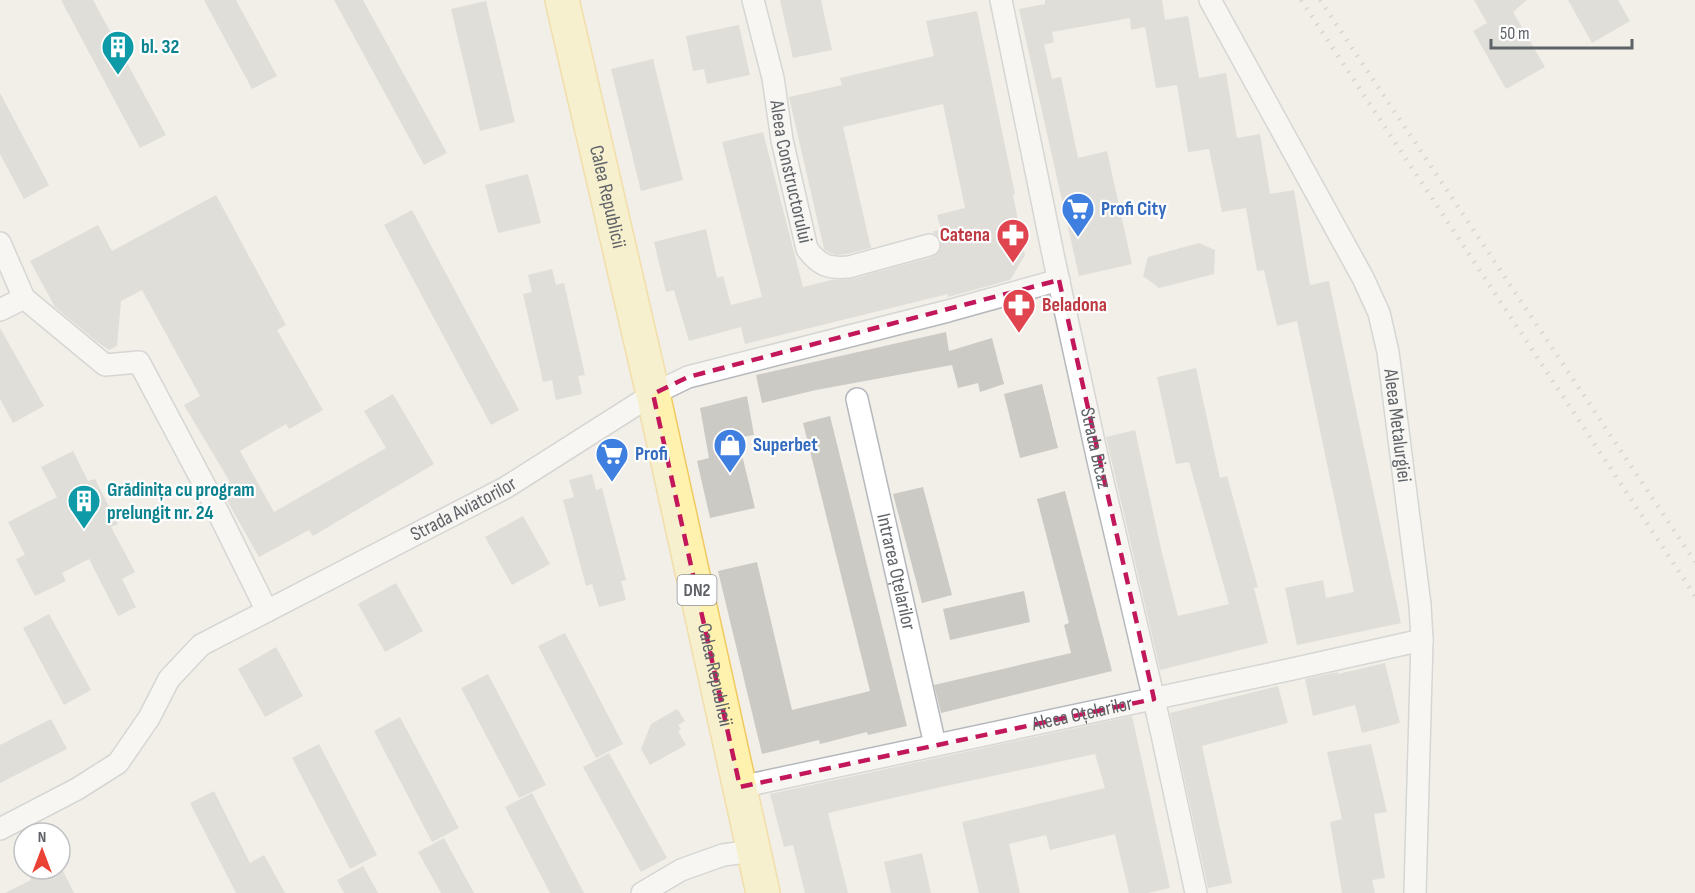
<svg xmlns="http://www.w3.org/2000/svg" width="1695" height="893" viewBox="0 0 1695 893" font-family="'Sofia Sans Condensed',sans-serif">
  <style>
    .building { fill: #cccac5 }
    .lines { fill: none; stroke-linecap: round; stroke-linejoin: round }
    .street-casing { stroke: #b5b8bc; stroke-width: 24 }
    .primary-casing { stroke: #f2c960; stroke-width: 36 }
    .street { stroke: #fff; stroke-width: 21 }
    .primary { stroke: #fff2af; stroke-width: 33 }
    .rail { stroke: #b6b7b8; stroke-width: 4.5; stroke-dasharray: 1.5 8; stroke-linecap: butt }
    .marked { fill: none; stroke: #c2185b; stroke-width: 4.5; stroke-dasharray: 12 8; stroke-linejoin: round }
    .labels { text-anchor: middle; dominant-baseline: central; stroke-width: 4.5; stroke-linejoin: round; paint-order: stroke }
    .shield { fill: #fff; stroke: #8f9295; stroke-width: 1.5 }
    .shield-label { font-size: 18px; font-weight: bold; fill: #5f6368 }
    .culture-label { font-size: 20px; font-weight: bold; fill: #0d838f; stroke: #fff; text-anchor: start }
    .street-label { font-size: 20px; fill: #5f6368; stroke: #fff }
    .shop-label { font-size: 20px; font-weight: bold; fill: #366cbe; stroke: #fff; text-anchor: start }
    .health-label { font-size: 20px; font-weight: bold; fill: #be3a42; stroke: #fff; text-anchor: end }
  </style>
  <rect width="100%" height="100%" fill="#f1efe8"/>
  <path class="building" d="M61,0H93L166,135L140,148Z
    M204,0H236L277,76L252,89Z
    M334,0H363L447,153L424,165Z
    M780,0H821L832,50L793,58Z
    M1045,0H1162L1165,20L1188,16L1199,78L1226,73L1237,138L1260,134L1270,194L1294,190L1310,285L1329,281L1401,623L1297,645L1285,588L1323,580L1326,598L1354,592L1297,321L1277,326L1264,270L1257,271L1246,208L1222,212L1209,149L1188,152L1177,85L1156,88L1145,27L1131,30L1130,18L1052,32L1054,42L1044,45L1052,79L1061,77L1078,158L1107,151L1132,264L1079,276L1019,9L1045,4Z
    M1474,0H1527L1513,12L1545,67L1506,89L1473,31L1487,23Z
    M1568,0H1618L1630,21L1592,43Z
    M486,1L515,122L480,131L451,9Z
    M977,11L1015,194L1013,195L1025,255L1010,280L948,297V294L745,344L741,327L689,341L674,290L666,292L654,242L706,229L717,278L723,276L731,305L762,297L722,142L763,132L803,287L831,280L852,279L932,257L938,253L941,248V241L938,236L932,232L941,229L937,215L965,208L943,104L843,127L871,248L847,254L836,255L830,253L824,249L789,97L842,85L840,78L934,56L926,21Z
    M739,25L750,75L707,84L704,69L693,71L686,36Z
    M653,59L683,180L641,191L611,69Z
    M0,93L49,185L24,199L0,154Z
    M528,174L541,223L498,233L485,185Z
    M216,195L286,325L277,330L323,410L289,429L286,424L240,451L274,512L386,448L364,411L393,394L434,464L313,536L309,530L259,557L220,488L230,482L184,405L200,396L142,290L121,301L117,346L109,350L96,341L55,307L30,261L98,225L112,251Z
    M412,210L519,410L491,425L384,225Z
    M1199,243L1215,250L1214,274L1159,288L1143,276L1148,257Z
    M552,269L556,285L564,283L585,375L578,376L582,394L556,400L552,380L543,382L523,294L532,292L528,275Z
    M0,328L44,406L13,423L0,399Z
    M946,332L949,351L992,338L1004,384L980,392L978,383L958,388L952,365L816,390L762,403L756,375Z
    M1196,368L1220,478L1227,476L1258,587L1254,588L1268,643L1160,670L1106,437L1135,430L1162,553L1178,616L1229,604L1189,462L1176,464L1157,377Z
    M1042,384L1058,448L1020,458L1004,394Z
    M747,396L754,435L742,437L744,450L741,451L755,508L710,518L697,461L709,458L700,408Z
    M830,416L907,726L868,735L867,732L820,744L819,740L762,754L718,571L757,562L792,710L870,691L803,423Z
    M73,451L88,481L95,479L118,524L111,527L135,572L122,579L136,607L118,616L89,559L62,573L66,581L35,596L16,559L25,555L8,522L57,497L41,467Z
    M592,474L596,490L602,488L626,580L621,581L626,600L599,607L592,584L586,586L563,500L574,497L569,480Z
    M923,487L952,595L922,603L893,494Z
    M1065,491L1112,671L941,713L934,685L1071,653L1064,625L1069,623L1037,499Z
    M523,516L550,564L512,585L485,537Z
    M396,583L423,631L385,652L358,604Z
    M1024,591L1030,622L950,640L943,609Z
    M49,614L91,690L64,705L23,628Z
    M565,633L623,744L596,758L538,646Z
    M276,647L303,696L265,717L238,669Z
    M1385,663L1400,723L1362,733L1355,705L1313,716L1305,679L1338,672V674Z
    M488,674L546,785L519,798L461,688Z
    M1278,686L1288,723L1202,746L1232,883L1208,888L1170,713Z
    M677,709L685,721L678,725L681,729L678,731L686,745L650,765L641,749L651,724Z
    M1132,716L1170,888L1148,893H1129L1115,834L1050,850L1046,835L1009,844L1020,893H979L962,822L1105,788L1095,754L941,787L828,813L848,893H805L793,845L784,847L770,794Z
    M400,717L459,828L432,842L374,731Z
    M51,719L67,749L0,783V745Z
    M319,744L377,855L350,869L292,758Z
    M1371,744L1387,812L1374,814L1385,878L1372,880L1375,893H1342L1330,822L1342,819L1327,752Z
    M609,753L667,858L641,872L583,767Z
    M214,791L250,863L264,855L285,893H236L190,803Z
    M532,793L584,893H550L505,807Z
    M444,838L474,893H441L418,852Z
    M922,853L931,893H891L884,862Z
    M363,866L378,893H344L337,880Z
    M26,869H62L74,893H5L31,880Z"/>
  <g class="lines">
    <g class="street-casing">
      <g id="street">
        <path id="s1" d="M753,0L773,78L782,140L807,249C819,265 828,269 849,267L929,245"/>
        <path id="s2" d="M1001,0L1055,264L1099,465L1161,730L1196,893"/>
        <path id="s3" d="M1210,0L1363,278L1379,313L1388,352L1420,605L1422,640L1415,893"/>
        <path d="M0,243L24,298L105,365L139,362L206,488L267,611"/>
        <path d="M0,310L24,298"/>
        <path id="s4" d="M857,399L935,745"/>
        <path id="s5" d="M740,787L1288,670L1422,640"/>
        <path id="s6" d="M0,829L77,789L118,763L149,718L169,679L201,645L505,488L653,394L688,377L948,311L1059,280"/>
        <path d="M642,893L681,870L723,855L753,851"/>
      </g>
    </g>
    <g class="primary-casing">
      <g id="primary">
        <path id="s7" d="M562,0L653,394L763,893"/>
      </g>
    </g>
    <use href="#street" class="street"/>
    <use href="#primary" class="primary"/>
    <path class="rail" d="M1301,0L1695,596
      M1320,0L1695,562"/>
  </g>
  <path d="M0 0H1695V893H0ZM1059,280L1154,699L740,787L653,394L688,377Z" fill="#f1efe8" fill-opacity=".55" fill-rule="evenodd"/>
  <path class="marked" d="M1059,280L1154,699L740,787L653,394L688,377Z"/>
  <defs>
    <g id="building-pin" transform="scale(1.725)"><path d="M0 17L-7.5 6A9.5 9.5 0 1 1 7.5 6Z" fill="#0f9aa8" stroke="#fff"/><path d="M-4-6H4V6H1V3H-1V6H-4ZM-2.5-4.3h1.7v1.8h-1.7ZM.8-4.3h1.7v1.8H.8ZM-2.5-1h1.7V.8h-1.7ZM.8-1h1.7V.8H.8Z" fill="#fff"/></g>
    <g id="supermarket-pin" transform="scale(1.725)"><path d="M0 17L-7.5 6A9.5 9.5 0 1 1 7.5 6Z" fill="#3f7fe0" stroke="#fff"/><path d="M-6-5.5h2.5l.6 2H6L4.5 2H-2.5L-4.4-4H-6ZM-1.5 3.2a1.3 1.3 0 1 0 .1 0ZM3 3.2a1.3 1.3 0 1 0 .1 0Z" fill="#fff"/></g>
    <g id="pharmacy-pin" transform="scale(1.725)"><path d="M0 17L-7.5 6A9.5 9.5 0 1 1 7.5 6Z" fill="#e0444e" stroke="#fff"/><path d="M-2-6h4v4h4v4h-4v4h-4v-4h-4v-4h4Z" fill="#fff"/></g>
    <g id="shop-pin" transform="scale(1.725)"><path d="M0 17L-7.5 6A9.5 9.5 0 1 1 7.5 6Z" fill="#3f7fe0" stroke="#fff"/><path d="M-5-2.5h2.3a2.7 3.5 0 0 1 5.4 0H5L5.5 6h-11ZM-1.5-2.5h3a1.5 2.3 0 0 0-3 0Z" fill="#fff"/></g>
  </defs>
  <g fill-rule="evenodd">
    <use href="#building-pin" x="118" y="47"/>
    <use href="#supermarket-pin" x="1078" y="209"/>
    <use href="#pharmacy-pin" x="1013" y="235"/>
    <use href="#pharmacy-pin" x="1019" y="305"/>
    <use href="#shop-pin" x="730" y="445"/>
    <use href="#supermarket-pin" x="612" y="454"/>
    <use href="#building-pin" x="84" y="501"/>
  </g>
  <g class="labels">
    <rect class="shield" x="677.5" y="575" width="39" height="30" rx="4.5"/>
    <g class="shield-label">
      <text x="697" y="590">DN2</text>
    </g>
    <g class="culture-label">
      <text x="141" y="47">bl. 32</text>
      <text x="107" y="490">Grădinița cu program<tspan x="107" dy="23">prelungit nr. 24</tspan></text>
    </g>
    <g class="street-label">
      <text stroke="none"><textPath href="#s1" startOffset="176">Aleea Constructorului</textPath></text>
      <text stroke="none"><textPath href="#s7" startOffset="202">Calea Republicii</textPath></text>
      <text stroke="none"><textPath href="#s3" startOffset="470">Aleea Metalurgiei</textPath></text>
      <text stroke="none"><textPath href="#s2" startOffset="458">Strada Bicaz</textPath></text>
      <text stroke="none"><textPath href="#s6" startOffset="576">Strada Aviatorilor</textPath></text>
      <text stroke="none"><textPath href="#s4" startOffset="177">Intrarea Oțelarilor</textPath></text>
      <text stroke="none"><textPath href="#s7" startOffset="692">Calea Republicii</textPath></text>
      <text stroke="none"><textPath href="#s5" startOffset="350">Aleea Oțelarilor</textPath></text>
    </g>
    <g class="shop-label">
      <text x="1101" y="209">Profi City</text>
      <text x="753" y="445">Superbet</text>
      <text x="635" y="454">Profi</text>
    </g>
    <g class="health-label">
      <text x="990" y="235">Catena</text>
      <text x="1042" y="305" text-anchor="start">Beladona</text>
    </g>
  </g>
  <g transform="translate(42 851)"><circle r="28" fill="#ffffff" stroke="#bfc1c3" stroke-width="1.5"/>
  <path d="M0-4.5L10 22L0 15L-10 22Z" fill="#ea4335"/>
  <text y="-9" font-size="16" font-weight="bold" text-anchor="middle" fill="#5f6368">N</text>
  </g>
  <path d="M1491 39v9h141v-9" fill="none" stroke="#5f6368" stroke-width="3"/>
  <text x="1500" y="39" font-size="18" fill="#5f6368" stroke="#ffffff" stroke-width="4.5" paint-order="stroke">50 m</text>
</svg>
